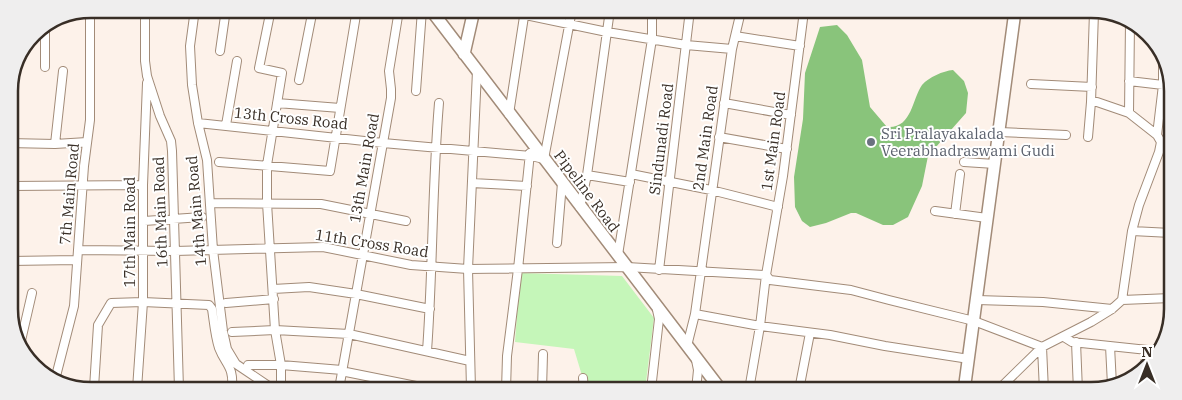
<svg xmlns="http://www.w3.org/2000/svg" width="1182" height="400" viewBox="0 0 1182 400" font-family="'IBM Plex Serif',serif">
  <style>
    .green { fill: #c5f6b9 }
    .forest { fill: #89c47b }
    .lines { fill: none; stroke-linecap: round; stroke-linejoin: round }
    .street-casing { stroke: #a28b78; stroke-width: 10 }
    .secondary-casing { stroke: #a28b78; stroke-width: 14 }
    .street { stroke: #fff; stroke-width: 8 }
    .secondary { stroke: #fff; stroke-width: 11 }
    .worship-dot { fill: #6b7280; stroke: #fff; stroke-width: 2 }
    .labels { text-anchor: middle; dominant-baseline: central; stroke-width: 4; stroke-linejoin: round; paint-order: stroke }
    .street-label { font-size: 15px; fill: #382e26; stroke: #fff }
    .worship-label { font-size: 15px; fill: #5b616d; stroke: #fff; text-anchor: start }
    .rim { fill: none; stroke: #382e26; stroke-width: 2.5 }
  </style>
  <rect width="100%" height="100%" fill="#fdf2ea"/>
  <path class="green" d="M520,273L622,276L654,318L645,390L586,389L574,349L515,342Z"/>
  <path class="forest" d="M837,25L847,35L862,60L870,107L887,127C912,129 912,99 922,85C929,77 943,71 953,70L964,81L968,93L966,113L928,156L922,186L908,217L893,225H883L856,213H851L826,223L810,227L802,221L795,207L794,177L803,119L805,73L820,27Z"/>
  <g class="lines">
    <g class="street-casing">
      <path id="street" d="M145,9V61L147,76L160,116L171,141L172,151L179,389
        M195,9L190,46L192,85L198,123L207,160L213,250L223,331L227,349L236,364L273,389
        M271,9L259,68L282,73L267,165V203L275,330L281,365V389
        M501,10L607,32L686,45L732,49
        M848,11V13
        M45,28V67
        M735,36L800,46
        M220,51L226,9
        M1163,58V85L1172,86
        M299,80L313,9
        M1129,81L1163,85L1157,135
        M1031,84L1092,87
        M416,91L422,10
        M277,103L340,108
        M724,103L791,115
        M1129,113L1130,22
        M509,114L525,10
        M9,117L13,77
        M198,123L383,143L531,156L544,159L572,10
        M226,125L237,61
        M999,132L1066,135
        M719,137L787,149
        M1088,137L1091,102
        M9,143L55,144L87,142
        M55,144L63,71
        M219,162L330,171L357,9
        M964,162L995,164
        M631,174L711,190L778,207
        M587,175L630,182
        M472,183L527,186
        M9,186L143,185
        M211,203L321,204L406,221
        M580,207L587,175L610,10
        M935,211L987,218
        M955,214L960,174
        M144,221L202,217
        M1132,231L1171,233
        M557,243L562,183
        M78,250L175,251L323,247L411,265L468,269L627,267L766,275L770,280L851,290L889,300L974,321L1042,347L1044,391
        M618,255L652,39V10
        M10,261L77,260
        M659,270L690,10
        M273,289L309,287L356,294L430,309
        M977,300L1043,302L1112,309
        M1122,300L1171,298
        M226,303L274,299
        M695,314L760,326L830,335L885,346L969,359
        M232,332L275,330L349,334L470,361
        M1064,337L1072,342L1157,351
        M1076,342L1078,391
        M20,345L32,293
        M687,346L695,314L732,49L741,11
        M1110,346L1112,385
        M427,351C433,269 432,186 439,103
        M1145,351L1146,367
        M248,365H281L342,370L346,372L431,389
        M583,378L584,390
        M55,380L74,306L84,166L90,120V9
        M800,387L859,390
        M94,388L98,325L111,303L143,302L209,305L212,309C214,322 215,336 219,348C226,366 234,366 232,389
        M137,389L143,302V185L147,83
        M339,389L391,98V89L389,71L399,10
        M471,389L468,269L477,71
        M506,390L507,356L518,269L530,153
        M542,390L543,354
        M651,390L659,319L657,310
        M696,390L698,370L696,360
        M749,390L760,326L766,275L783,176L804,11
        M799,390L810,333
        M993,391L1000,388L1042,347L1091,322L1112,309L1122,300L1132,231L1139,205L1159,152L1161,142L1157,135L1129,113L1097,102H1091L1094,12"/>
    </g>
    <g class="secondary-casing">
      <path id="secondary" d="M431,10L721,390
        M464,54L474,10
        M964,391L1015,11"/>
    </g>
    <use href="#street" class="street"/>
    <use href="#secondary" class="secondary"/>
  </g>
  <circle class="worship-dot" cx="871" cy="142" r="5"/>
  <g class="labels">
    <g class="street-label">
      <text transform="translate(291 118) rotate(6)">13th Cross Road</text>
      <text transform="translate(705 138) rotate(-82)">2nd Main Road</text>
      <text transform="translate(661 139) rotate(-83)">Sindunadi Road</text>
      <text transform="translate(773 141) rotate(-82)">1st Main Road</text>
      <text transform="translate(364 168) rotate(-80)">13th Main Road</text>
      <text transform="translate(587 191) rotate(53)">Pipeline Road</text>
      <text transform="translate(69 194) rotate(-85)">7th Main Road</text>
      <text transform="translate(196 211) rotate(-95)">14th Main Road</text>
      <text transform="translate(160 212) rotate(-92)">16th Main Road</text>
      <text transform="translate(129 232) rotate(-90)">17th Main Road</text>
      <text transform="translate(372 243) rotate(9)">11th Cross Road</text>
    </g>
    <g class="worship-label">
      <text x="881" y="133">Sri Pralayakalada<tspan x="881" dy="17">Veerabhadraswami Gudi</tspan></text>
    </g>
  </g>
  <path d="M0 0H1182V400H0ZM91 18H1091A73 73 0 0 1 1164 91V309A73 73 0 0 1 1091 382H91A73 73 0 0 1 18 309V91A73 73 0 0 1 91 18Z" fill="#efeeee" fill-rule="evenodd"/>
  <path class="rim" d="M91 18H1091A73 73 0 0 1 1164 91V309A73 73 0 0 1 1091 382H91A73 73 0 0 1 18 309V91A73 73 0 0 1 91 18Z"/>
  <g transform="translate(1147 365)" stroke="#ffffff" stroke-width="4" paint-order="stroke">
  <path d="M0-4L9 19L0 12L-9 19Z" fill="#382e26"/>
  <text y="-8" font-size="14" font-weight="bold" text-anchor="middle" fill="#382e26">N</text>
  </g>
</svg>
